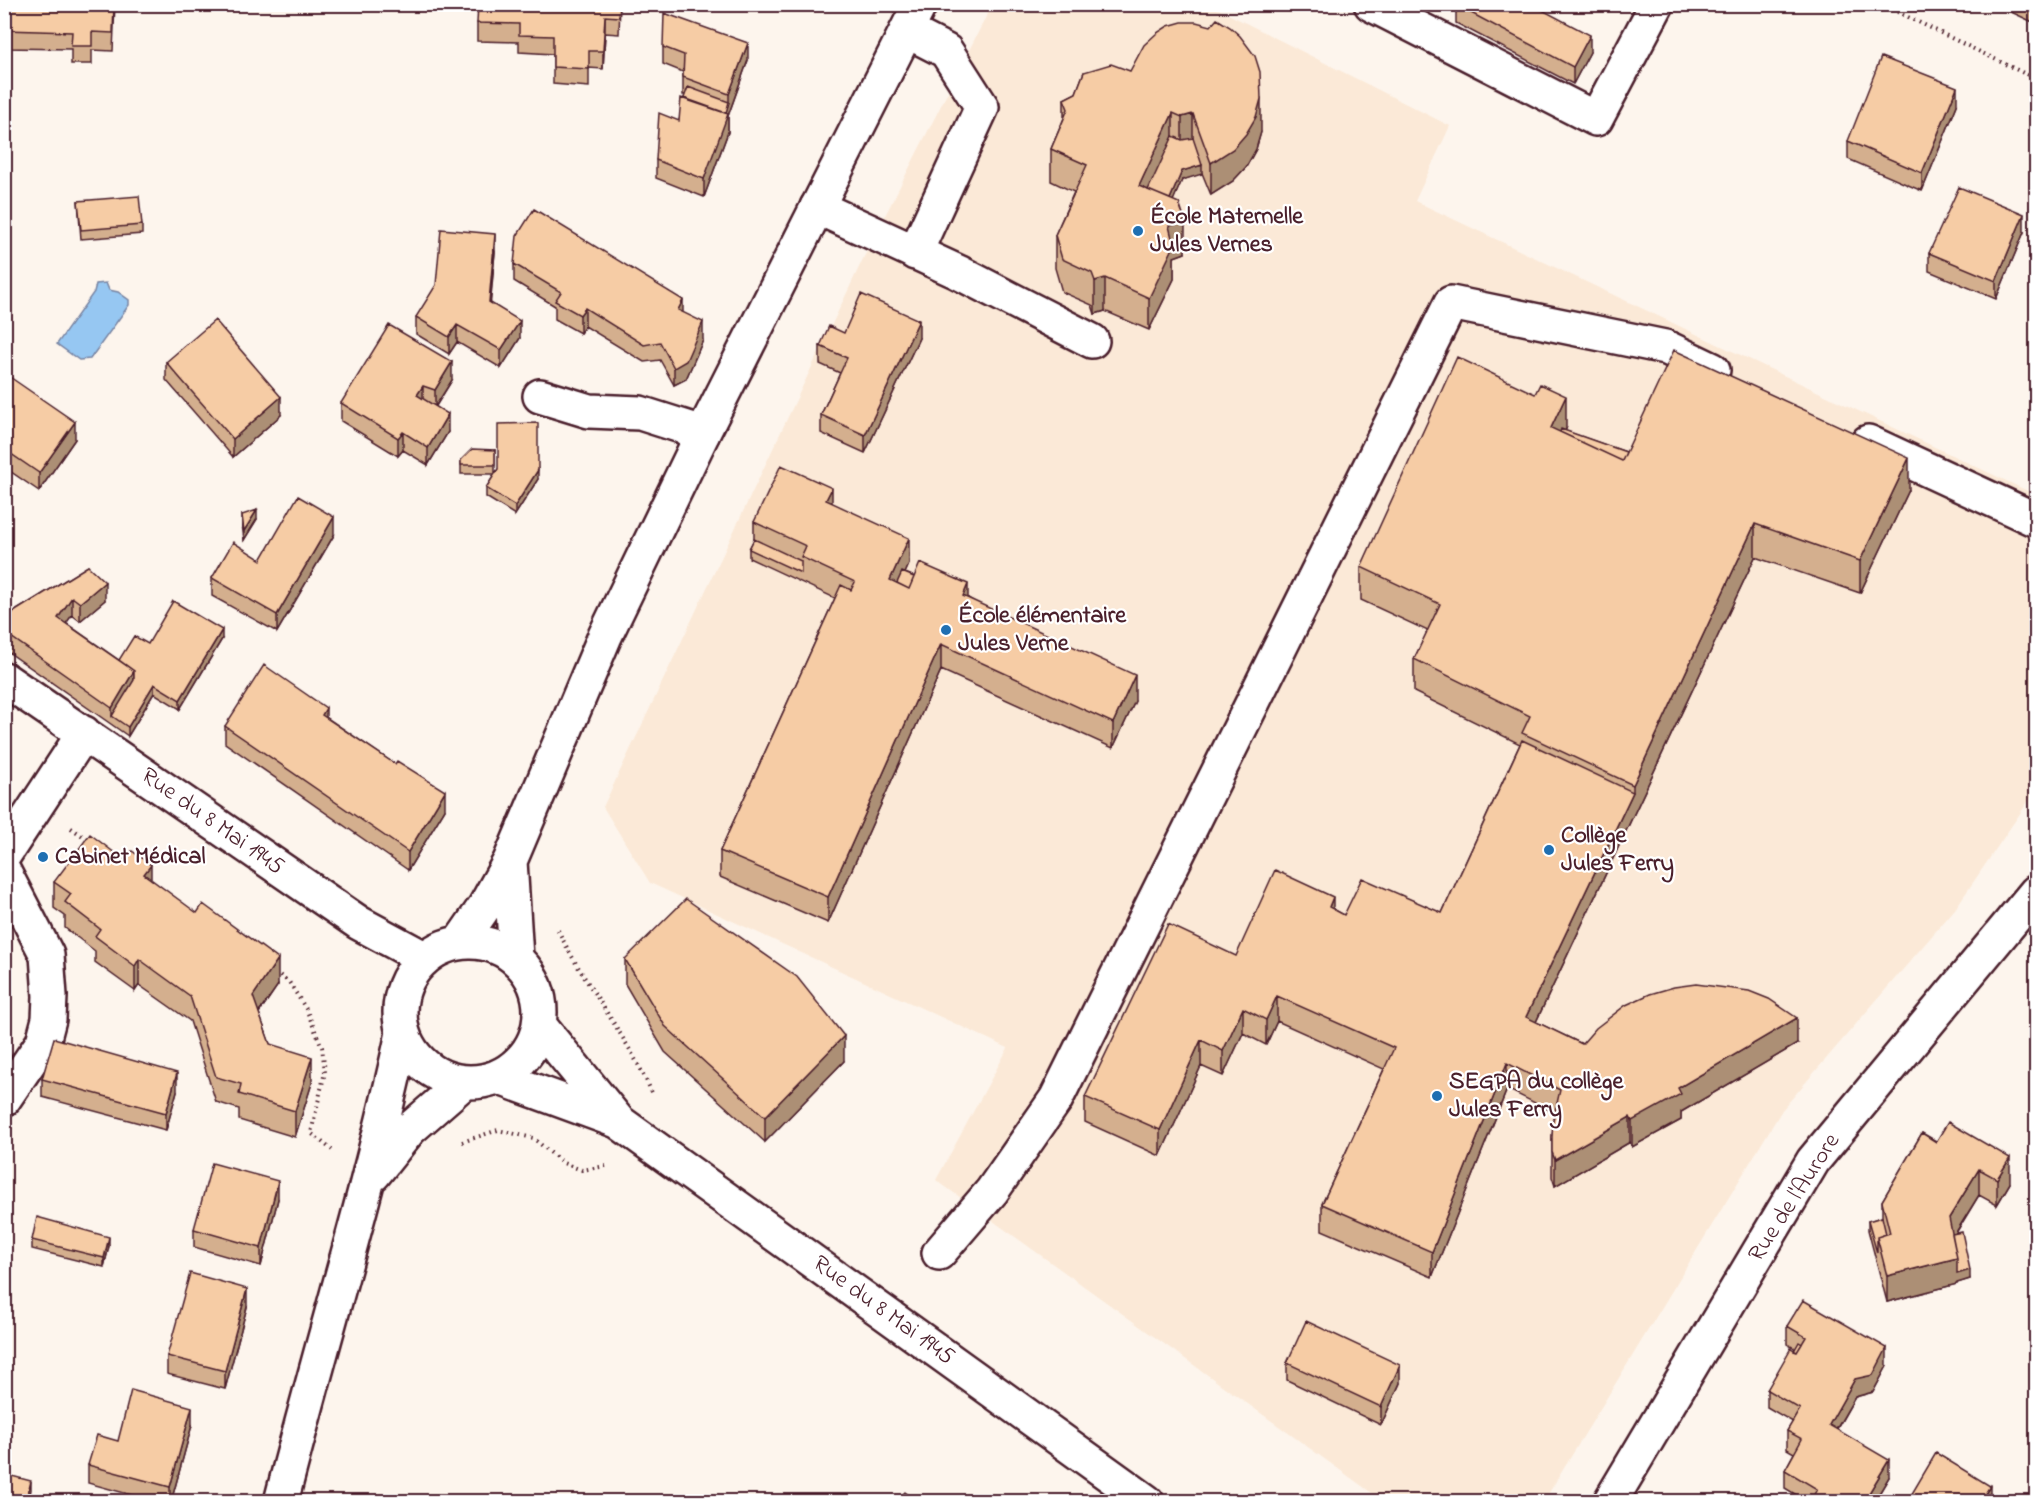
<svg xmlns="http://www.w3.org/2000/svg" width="2041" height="1506" viewBox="0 0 2041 1506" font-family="'Indie Flower',sans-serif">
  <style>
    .built { fill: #fbe9d7 }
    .water { fill: #96c7f2; stroke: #7884a2; stroke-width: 1.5 }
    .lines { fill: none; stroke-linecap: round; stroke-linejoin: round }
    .minor-casing { stroke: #4a1f2b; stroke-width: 38 }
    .major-casing { stroke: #4a1f2b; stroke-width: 38 }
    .path { stroke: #4a1f2b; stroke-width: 4; stroke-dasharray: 1.5 4.5; stroke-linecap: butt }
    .minor { stroke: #fff; stroke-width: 33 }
    .major { stroke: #fff; stroke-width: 33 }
    .wall { fill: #d4af8e; stroke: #4a1f2b; stroke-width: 1.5 }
    .shaded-wall { fill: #ac8f74; stroke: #4a1f2b; stroke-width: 1.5 }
    .building { fill: #f6cca5; stroke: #4a1f2b; stroke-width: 1.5 }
    .poi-dot { fill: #1f6fb2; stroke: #fff; stroke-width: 2 }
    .labels { text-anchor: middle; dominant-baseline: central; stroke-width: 4.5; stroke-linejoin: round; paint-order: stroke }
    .poi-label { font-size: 24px; font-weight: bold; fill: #4a1f2b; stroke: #fff; text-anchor: start }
    .street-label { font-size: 24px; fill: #4a1f2b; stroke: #fff }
  </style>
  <rect width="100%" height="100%" fill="#fdf5ed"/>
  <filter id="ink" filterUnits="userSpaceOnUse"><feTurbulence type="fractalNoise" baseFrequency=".0167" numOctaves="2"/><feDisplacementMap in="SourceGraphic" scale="12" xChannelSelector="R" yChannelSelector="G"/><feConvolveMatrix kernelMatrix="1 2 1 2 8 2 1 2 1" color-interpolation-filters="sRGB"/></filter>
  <g filter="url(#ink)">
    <path class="built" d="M992,5H1210L1450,126L1415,201L2036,495V790L1955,909L1782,1110L1544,1501H1383L936,1180L1008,1048L650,883L603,807L862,261Z"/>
    <path class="water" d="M106,283L109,290L118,292L129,300V305L90,359L79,360L57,344L94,292L96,284Z"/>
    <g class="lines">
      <g class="minor-casing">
        <path id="minor" d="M1371,4L1596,119L1657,4
          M907,31L946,51L982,107L915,253
          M817,207L958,272L1092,341
          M540,396L589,411L640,413L703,433
          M1868,442L2036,520
          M4,679L359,923L424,958
          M4,855L84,733
          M4,872L47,955L50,996L49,1019L43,1042L4,1099
          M939,1253L992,1191L1056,1099L1451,303L1665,347L1713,370
          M1610,1502L1813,1161L2036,892"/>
      </g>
      <g class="major-casing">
        <path id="major" d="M510,861L516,958
          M400 1012a70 70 0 1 1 140 0a70 70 0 1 1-140 0Z
          M460,942L485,906L510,861L605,636L703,433L920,4
          M540,1026L619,1122L1147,1502
          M497,1077L617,1121
          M374,1174L410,1129L464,1082
          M281,1502C321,1345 369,1191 403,1033"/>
      </g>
      <path class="path" d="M1881,4L2036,79
        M71,828L90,841
        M558,930C585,986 627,1035 652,1093
        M275,972L289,982L306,1009L322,1047L325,1072L311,1133L332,1150
        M462,1142L498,1130L533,1138L563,1163L582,1170L606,1166"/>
      <use href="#minor" class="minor"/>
      <use href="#major" class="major"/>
    </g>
    <path class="wall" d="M4,4H115L113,51L92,50V64H71V49L4,48Z
      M620,4L619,34L605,33L603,69L589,68V87L553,84V54L519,52V42L477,41V23Z
      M1994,4H2037V24Z
      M1456,5L1590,52L1573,84L1456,23Z
      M663,47L748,60L728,116V132L704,197L656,178V160L679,121L685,95H683V72L663,64Z
      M1084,72L1261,132L1256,149L1246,167L1233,181L1211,195L1202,173L1182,180L1173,200L1185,253L1174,257V279L1149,330L1105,311L1095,314L1092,305L1062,292L1055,268V235L1074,192L1051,181V149L1064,118V99L1076,93Z
      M1957,105L1922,191L1848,159V141Z
      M78,201L142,225V234L81,239Z
      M2024,232L1996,299L1929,271V253Z
      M495,252L490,303L520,338L501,368L457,342L449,354L416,334V317Z
      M514,264L683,313L703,340L686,379L674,385L660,360L644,362L585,326L580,333L555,319V306L514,281Z
      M844,333L919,338L865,453L821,433V415L840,373L820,364V346Z
      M166,362L281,415L233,457L166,380Z
      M2037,363V406L2034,405V380Z
      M4,373L75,439L39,491L4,467Z
      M452,380L436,406L448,432L428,465L403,450L398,456L341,421V403Z
      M1566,429L1565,431L1626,452L1909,490L1860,593L1755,557L1536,1022L1582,1044H1797L1681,1112V1120L1632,1147L1630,1142L1555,1186L1552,1177V1137L1555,1113L1507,1089L1432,1277L1322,1230V1204L1384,1069L1277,1021L1266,1045L1243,1033L1223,1076L1201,1066L1160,1156L1085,1122V1097L1333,909L1344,915L1442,913L1520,744L1414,692V659L1428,631L1361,600V567Z
      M495,450V474H461V460Z
      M498,469L538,479L515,515L486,497V488Z
      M832,503L909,564L905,573L968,598L1135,701L1113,748L941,670L828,923L720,877V851L835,598L749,558V549L754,539V522Z
      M242,515L257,519L244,540L242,524Z
      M334,535L277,632L212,596V578Z
      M88,566L105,600L80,621L72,615L66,623L119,660L148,644L222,639L180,709L154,693L128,736L4,649V618Z
      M326,717L395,764L445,809L408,870L225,743V726Z
      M124,860L151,880L278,985L259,1013L270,1044L312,1083L295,1137L239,1120V1109L216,1102L190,1021L139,985L135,991L95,962V951L65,928V916L54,908V882Z
      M625,959L844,1061L765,1142L665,1052L625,984Z
      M42,1079L177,1091L166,1130L42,1097Z
      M1922,1133L2010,1183L1997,1205L1979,1195L1956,1233L1970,1279L1957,1283V1284L1887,1302L1868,1230V1221L1882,1217V1201Z
      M278,1199L261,1266L194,1247V1229Z
      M2037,1232V1259L2033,1257V1239Z
      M32,1240L109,1246L104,1267L32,1249Z
      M247,1307L225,1389L167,1374V1356Z
      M1787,1326L1887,1366L1873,1392L1855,1397L1837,1429L1889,1477L1877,1497L1885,1502H1808L1785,1488V1470L1794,1453L1787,1449V1431L1793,1422L1767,1407V1390L1796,1349L1787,1344Z
      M1287,1363L1400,1383L1381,1425L1287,1380Z
      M192,1425L171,1502H157L88,1483V1465Z"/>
    <path class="shaded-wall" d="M605,16V33L603,69V51Z
      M1590,35V52L1573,84V67Z
      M748,43V60L728,116V132L704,197V179L729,102V94Z
      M1957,87V105L1922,191V173Z
      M1261,99V132L1256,149L1246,167L1233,181L1211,195V163Z
      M1173,113V145L1142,211L1139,186Z
      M1193,114V147L1182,149V117Z
      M1202,165V174L1182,180L1170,208V199L1182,171Z
      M2024,214V232L1996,299V281Z
      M1185,221V253L1174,257V279L1149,330V298L1169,226Z
      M495,234V252L489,320V302Z
      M1105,278V311L1095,314V281Z
      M683,300V318L678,310Z
      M585,308V326L580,333V315Z
      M919,320V338L865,453V435Z
      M520,321V338L501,368V350Z
      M703,322V340L686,379L674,385V368Z
      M457,325V342L449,354V337Z
      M452,362V380L435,407V390Z
      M423,386V404L417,395Z
      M1566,396V429L1555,453L1551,428Z
      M281,397V415L233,457V439Z
      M448,414V432L428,465V448Z
      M75,422V439L39,491V473Z
      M403,432V450L398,456V438Z
      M1909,458V490L1860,593V561Z
      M538,470V479L515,515V506Z
      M832,488V514L826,500Z
      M257,510V519L244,540V531Z
      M334,517V535L277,632V615Z
      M1755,524V557L1526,1043V1017L1633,792V785Z
      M909,538V564L894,599L890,580Z
      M105,582V600L80,621V603Z
      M968,584V610L963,596Z
      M72,597V615L58,635V618Z
      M222,630V639L180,709V700Z
      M941,644V670L828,923V897Z
      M134,671V689L112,716V708Z
      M1135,675V701L1113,748V723Z
      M154,684V693L128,736V727Z
      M326,708V726L322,715Z
      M445,791V809L408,870V852Z
      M151,865V890L144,874Z
      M1333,897V923L1329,907Z
      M139,959V985L135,991V966Z
      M278,959V985L253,1021V996Z
      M1277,996V1021L1266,1045V1020Z
      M1243,1008V1033L1223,1076V1051Z
      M1797,1018V1044L1681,1112V1120L1632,1147V1121L1678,1088Z
      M844,1036V1061L765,1142V1117Z
      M1201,1040V1066L1160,1156V1130Z
      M312,1057V1083L295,1137V1111Z
      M1507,1063V1089L1432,1277V1252Z
      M177,1073V1091L166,1130V1113Z
      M1630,1117V1142L1555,1186V1160Z
      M2010,1158V1183L1997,1205V1179Z
      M1979,1169V1195L1950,1242L1949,1218Z
      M278,1181V1199L261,1266V1248Z
      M109,1237V1246L104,1267V1258Z
      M1957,1258L1970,1270V1279L1957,1283V1284L1887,1302V1276Z
      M247,1289V1307L225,1389V1371Z
      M1887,1348V1366L1873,1392L1855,1397L1829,1442V1425L1855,1379Z
      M1400,1365V1383L1381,1425V1407Z
      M192,1407V1425L171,1502H170V1487Z
      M1889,1460V1477L1874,1502L1869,1493Z
      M31,1481V1490L28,1502H26Z
      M1990,1486V1502H1980Z"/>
    <path class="building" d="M4,4H114L113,33L92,32V46H71L72,32L4,30Z
      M478,4H620L619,17L605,16L603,51H589V69L553,67V36L519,35V24L477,23Z
      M1456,4H1531L1590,35L1573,67L1456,5Z
      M664,13L748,43L729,94L683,77L684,55L663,47Z
      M1217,19L1230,27L1240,36L1255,56L1260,72L1261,99L1256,117L1246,134L1233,149L1211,163L1193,114L1182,117L1173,113L1139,186L1179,203L1185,221L1169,226L1174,246L1149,298L1105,278L1095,281L1092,273L1062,259L1055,235L1087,165L1051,149L1068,109L1064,99L1076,93L1084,72L1111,64L1130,71L1144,45L1157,33L1168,26L1182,22H1196L1211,26Z
      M1881,57L1957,87L1922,173L1848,141Z
      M688,87L729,102L726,113L684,98Z
      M681,98L728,114L704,179L656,160L659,113L679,121Z
      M1173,136L1182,140L1193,138L1202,165L1182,171L1170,199L1148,190Z
      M1959,187L2024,214L1996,281L1929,253Z
      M139,196L142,225L81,230L78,201Z
      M534,209L683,300L678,310L703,322L686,361L674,368L660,342L644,345L585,308L580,315L555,301L561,292L514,264L517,236Z
      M441,229L495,234L489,302L520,321L501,350L457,325L449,337L416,317L436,285Z
      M861,294L919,320L865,435L821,415L847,358L820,346L829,326L844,333Z
      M215,320L281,397L233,439L166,362Z
      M389,325L452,362L435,390L423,386L417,395L448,414L428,448L403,432L398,438L341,403Z
      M1674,350L1909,458L1860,561L1755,524L1633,785L1522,733L1530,716L1414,659L1440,604L1361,567L1457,357L1535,394L1540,384L1566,396L1551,428L1622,461Z
      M2037,363V380H2034Z
      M4,373L75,422L39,473L4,449Z
      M538,423V470L515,506L486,488L498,469V424Z
      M1561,429L1626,452L1622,461L1560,432Z
      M472,449L495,450V465H461V460Z
      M781,465L832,488L826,500L909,538L890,580L909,589L920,563L968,584L963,596L1135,675L1113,723L941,644L828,897L720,851L841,585L851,590L855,582L801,557L806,546L754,522Z
      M298,496L334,517L277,615L212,578L233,542L261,560Z
      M257,510L244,531L242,515Z
      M754,539L801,561V573L749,549Z
      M88,566L105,582L80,603L72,597L58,618L134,671L112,708L4,632V618Z
      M902,572L914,577L909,589L897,583Z
      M173,601L222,630L180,700L154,684L128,727L112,716L134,680V671L119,660L134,636L148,644Z
      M264,665L326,708L322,715L395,764L397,761L445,791L408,852L225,726Z
      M1522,740L1633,792L1526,1017L1582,1044L1596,1028L1626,1005L1650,994L1674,987L1696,984L1749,991L1769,999L1797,1018L1678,1088L1681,1094L1632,1121L1630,1117L1555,1160L1552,1152V1137L1553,1121L1560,1090L1507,1063L1432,1252L1322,1204L1394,1048L1277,996L1266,1020L1243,1008L1223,1051L1201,1040L1160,1130L1085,1097L1168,924L1236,956L1275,870L1333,897L1329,907L1344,915L1362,878L1442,913Z
      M90,834L124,860L132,851L151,865L144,874L197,913L203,904L278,959L253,996L270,1044L312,1057L295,1111L239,1094L241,1084L216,1077L190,996L139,959L135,966L95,936L100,929L65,902L71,894L54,882Z
      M686,899L797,977L844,1036L765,1117L665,1026L625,959Z
      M54,1038L177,1073L166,1113L42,1079Z
      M1948,1122L2010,1158L1997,1179L1979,1169L1949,1218L1957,1258L1887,1276L1877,1237L1890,1233L1882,1201L1922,1133L1936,1142Z
      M212,1163L278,1181L261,1248L194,1229Z
      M37,1217L109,1237L104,1258L32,1240Z
      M1882,1217L1886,1234L1877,1237V1253L1868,1221Z
      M1962,1232L1970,1270L1957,1274V1258L1952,1234Z
      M2037,1232V1241L2033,1239Z
      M190,1273L247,1289L225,1371L167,1356Z
      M1803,1300L1887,1348L1873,1375L1855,1379L1829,1425L1889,1460L1869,1493L1885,1502H1810L1817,1489L1785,1470L1802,1439L1787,1431L1800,1409L1767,1390L1791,1348L1797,1352L1806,1337L1787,1326Z
      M1306,1321L1400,1365L1381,1407L1287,1363Z
      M1799,1342L1802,1344L1797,1352L1794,1351Z
      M131,1390L192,1407L170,1487L88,1465L97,1435L118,1441Z
      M1936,1453L1990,1486L1980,1502H1955L1952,1500L1951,1502H1907Z
      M4,1474L31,1481L26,1502H4Z
      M905,1492L918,1502H896Z
      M2037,1492V1502H2031Z
      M924,1498L929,1502H920Z"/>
  </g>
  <g class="poi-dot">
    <circle cx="1138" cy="231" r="6"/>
    <circle cx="946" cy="630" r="6"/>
    <circle cx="1549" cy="850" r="6"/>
    <circle cx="43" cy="857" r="6"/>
    <circle cx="1437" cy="1096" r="6"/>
  </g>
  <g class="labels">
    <g class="poi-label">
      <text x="1150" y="217">École Maternelle<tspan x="1150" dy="28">Jules Vernes</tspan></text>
      <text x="958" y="616">École élémentaire<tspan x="958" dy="28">Jules Verne</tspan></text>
      <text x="1561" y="836">Collège<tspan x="1561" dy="28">Jules Ferry</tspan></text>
      <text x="55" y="857">Cabinet Médical</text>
      <text x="1449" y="1082">SEGPA du collège<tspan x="1449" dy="28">Jules Ferry</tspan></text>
    </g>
    <g class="street-label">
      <text transform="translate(212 822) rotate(35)">Rue du 8 Mai 1945</text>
      <text transform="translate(1795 1198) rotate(-57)">Rue de l'Aurore</text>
      <text transform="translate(883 1311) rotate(36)">Rue du 8 Mai 1945</text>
    </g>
  </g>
  <rect width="2041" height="1506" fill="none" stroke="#fff" stroke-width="24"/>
  <rect x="12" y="12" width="2017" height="1482" fill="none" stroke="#4a1f2b" stroke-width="2" filter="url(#ink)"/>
</svg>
